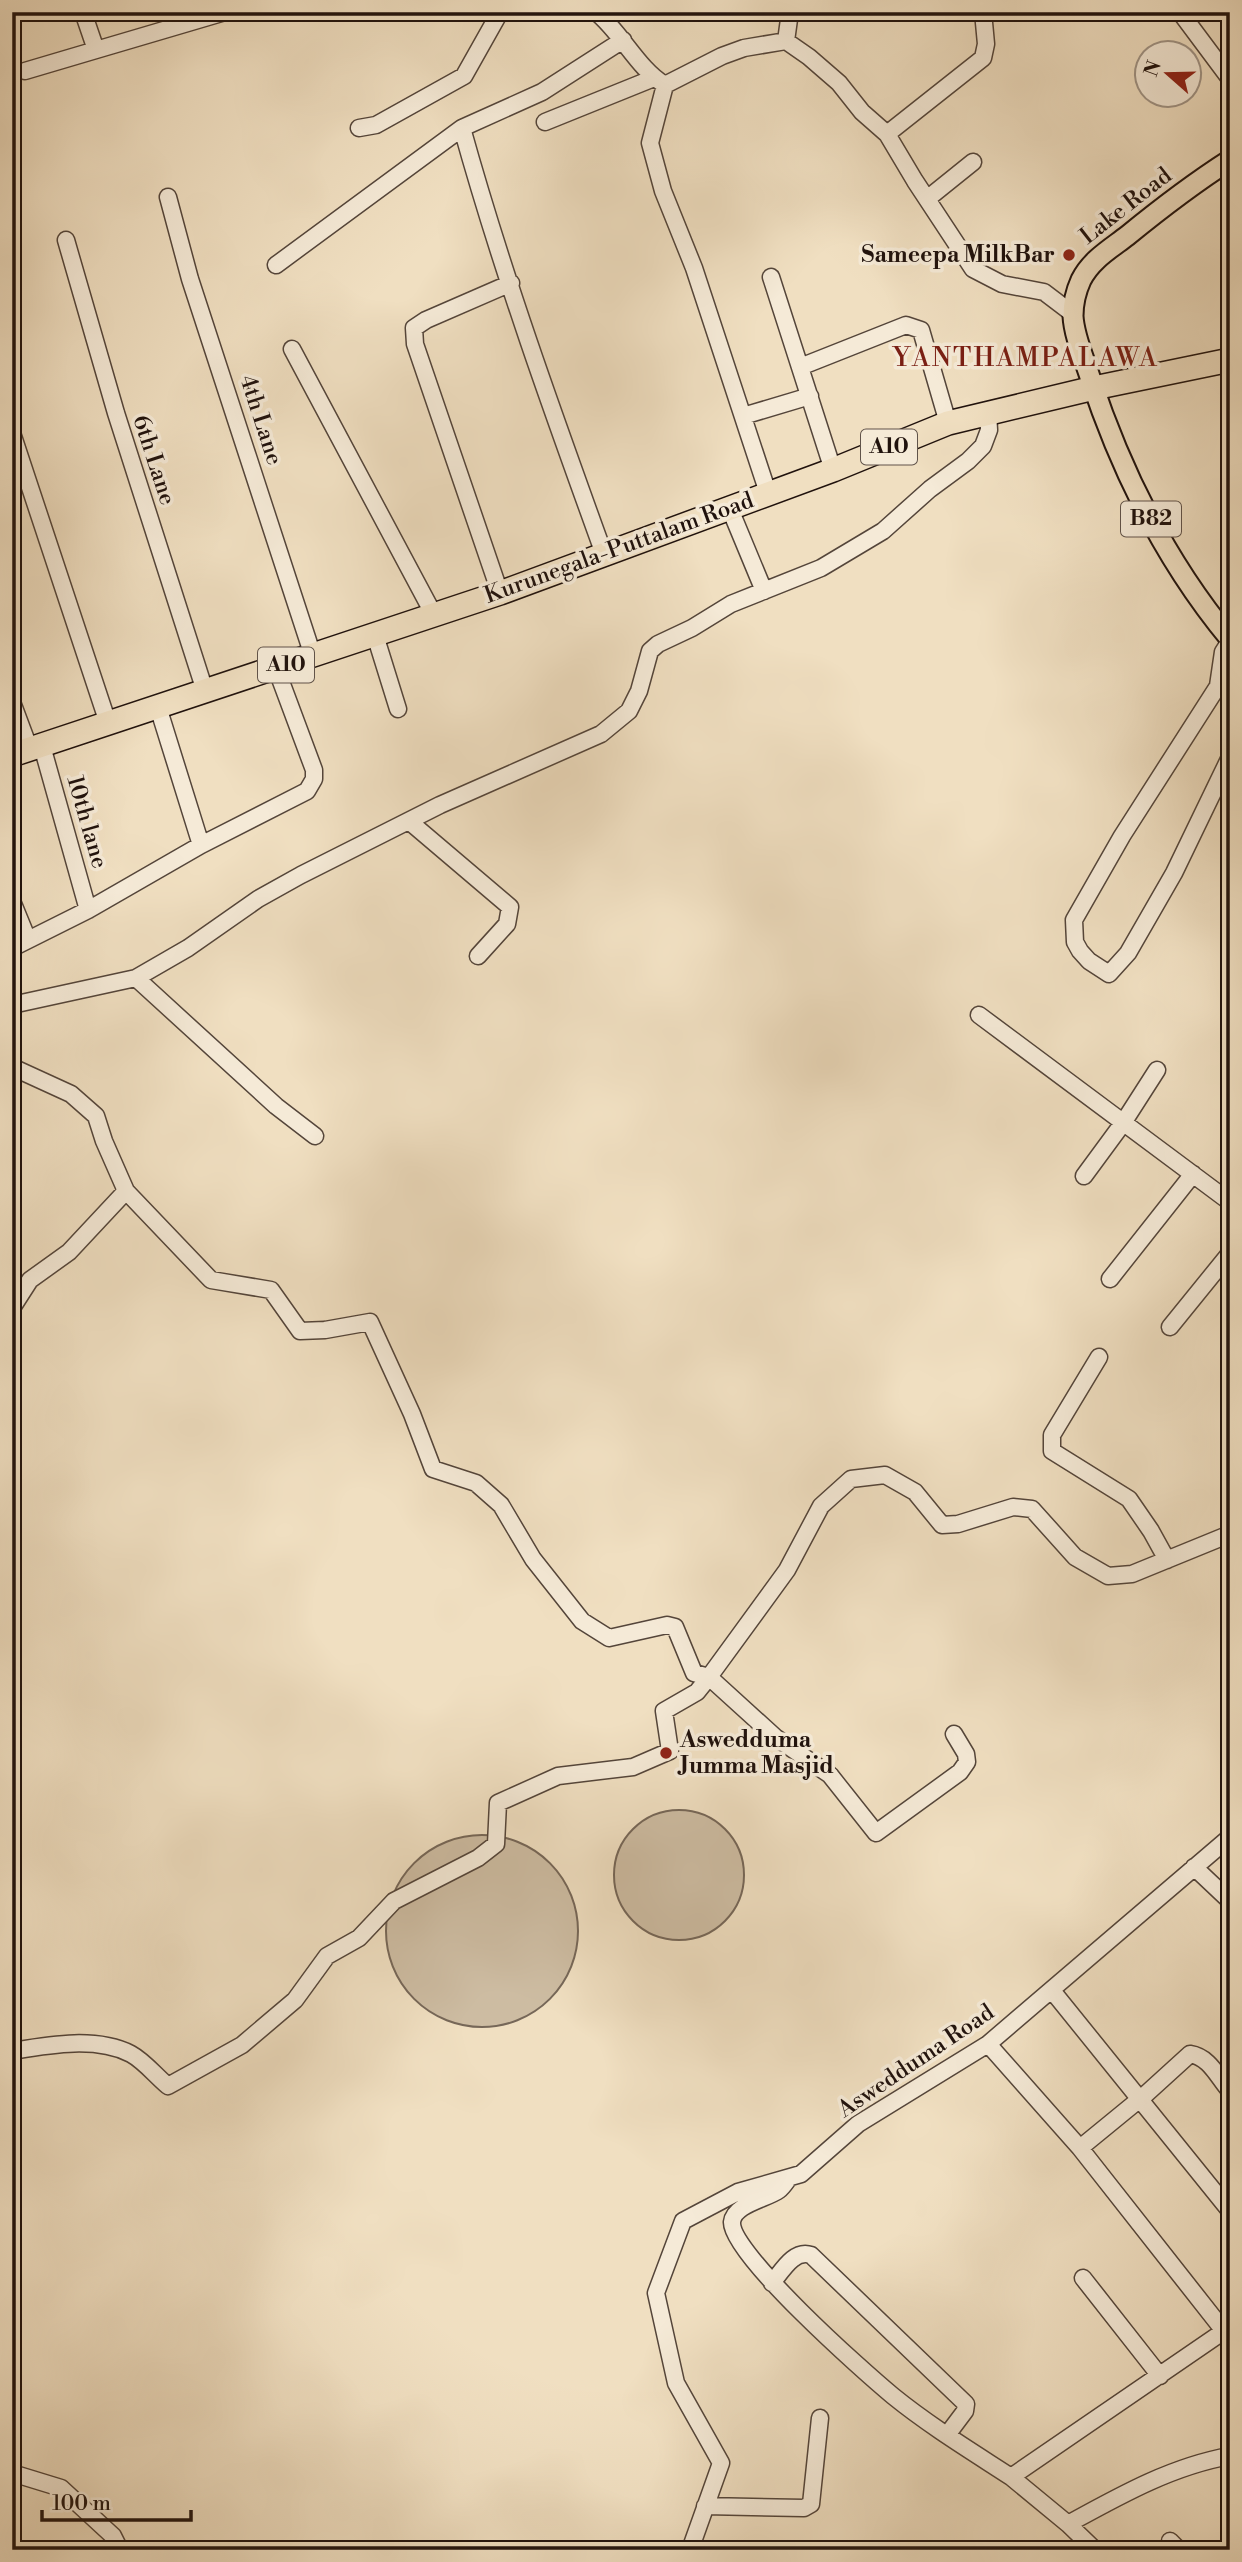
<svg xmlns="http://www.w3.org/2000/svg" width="1242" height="2562" viewBox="0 0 1242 2562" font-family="'Libre Bodoni',serif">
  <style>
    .green { fill: #cdbca2; stroke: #766758; stroke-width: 2 }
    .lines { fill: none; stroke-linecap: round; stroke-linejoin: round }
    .minor-casing { stroke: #54453a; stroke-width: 19 }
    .major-casing { stroke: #20120d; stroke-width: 23 }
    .highway-casing { stroke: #20120d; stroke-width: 26 }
    .minor { stroke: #f5ead7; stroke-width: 16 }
    .major { stroke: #f0dfc1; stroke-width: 19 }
    .highway { stroke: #f0dfc1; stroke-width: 23 }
    .poi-dot { fill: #8f2418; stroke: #f5ead7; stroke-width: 2.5 }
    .labels { text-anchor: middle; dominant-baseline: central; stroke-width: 7; stroke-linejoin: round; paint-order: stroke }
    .shield { fill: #f5ead7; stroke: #60534a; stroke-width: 2 }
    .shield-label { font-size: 21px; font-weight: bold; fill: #20120d }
    .street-label { font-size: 23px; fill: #20120d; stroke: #f5ead7 }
    .poi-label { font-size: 23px; font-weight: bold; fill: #20120d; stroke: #f5ead7; text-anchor: end }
    .quarter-label { font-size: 26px; letter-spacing: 2px; fill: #7a1f14; stroke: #f5ead7 }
  </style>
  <rect width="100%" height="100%" fill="#f0dfc1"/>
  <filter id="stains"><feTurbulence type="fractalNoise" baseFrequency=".00286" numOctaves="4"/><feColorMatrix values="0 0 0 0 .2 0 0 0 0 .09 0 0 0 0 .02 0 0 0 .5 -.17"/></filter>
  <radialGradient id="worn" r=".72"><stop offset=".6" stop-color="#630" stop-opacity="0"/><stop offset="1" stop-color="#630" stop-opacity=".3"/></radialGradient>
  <path class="green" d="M614 1875a65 65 0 1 1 130 0a65 65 0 1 1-130 0Z
    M386 1931a96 96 0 1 1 192 0a96 96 0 1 1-192 0Z"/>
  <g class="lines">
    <g class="minor-casing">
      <path id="minor" d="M83,12L96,50L225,12
        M596,12C621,32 638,69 665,85L722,56L744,48L786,41L809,57L839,83L862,112L887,134L915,181L973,269L1002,284L1044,292L1073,314
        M1180,12L1230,79
        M786,41L790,12
        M25,71L96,50
        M665,85L650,143L663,191L694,268L768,493
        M545,122L654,78
        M359,128L376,125L464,76L500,12
        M462,128C502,272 553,413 604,554
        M887,134L983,58L986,44L983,12
        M168,197L190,279L313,656
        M927,199L973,162
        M66,240L116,413L205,691
        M276,265L462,128L542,92L623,40
        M771,277L833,470
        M292,349L434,615
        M800,367L906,325L921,330L948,423
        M743,416L810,396
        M12,433L108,723
        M730,509L764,591
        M500,593L415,344L414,328L426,320L511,283
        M375,635L398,709
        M1230,641L1223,652L1218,686L1122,836L1074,920L1075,942L1080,951L1089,961L1109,974L1128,953L1174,873L1230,757
        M12,702L30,750
        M158,707L201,845
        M42,746L88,910
        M410,822L510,907L507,924L478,956
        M12,901L28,940
        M12,948L88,910L201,845L307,791L314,779V770L276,668
        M136,978L276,1106L315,1136
        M12,1005L136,978L188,948L258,899L301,875L440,805L601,734L629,711L639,691L650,651L658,644L692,628L731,604L821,568L883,531L930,489L968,461L983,446L989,430L988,412
        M979,1015L1230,1202
        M12,1067L71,1094L96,1116L104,1141L126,1191L69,1252L30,1280L12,1308
        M1084,1176L1123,1123L1157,1070
        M126,1191L211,1280L271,1290L300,1331L325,1330L370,1322L412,1414L433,1469L476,1483L501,1505L533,1559L582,1621L609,1638L667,1625L675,1627L694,1673L709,1677L775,1737L830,1775L876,1833L960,1772L967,1762L966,1754L954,1734
        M1110,1279L1193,1174
        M1170,1327L1230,1253
        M1099,1357L1052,1435V1451L1129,1499L1151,1531L1167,1560
        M1194,1867L1230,1901
        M1054,1993L1230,2211
        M12,2051C48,2045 96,2036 131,2054C144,2061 156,2076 168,2086L242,2045L295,2000L327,1956L359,1938L394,1901L478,1858L496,1844L498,1803L558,1776L633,1767L670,1751L664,1711L697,1692L709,1677L787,1570L821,1506L851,1479L885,1475L915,1492L942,1525L958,1524L1013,1507L1032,1509L1075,1557L1108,1576L1132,1574L1230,1534
        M1080,2148L1146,2094L1190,2054C1210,2057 1218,2078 1230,2091
        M789,2178C786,2182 783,2187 779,2190C767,2199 734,2204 732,2222C730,2253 864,2372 893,2396C930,2426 971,2451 1011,2477L1224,2331L1080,2148L988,2044
        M1083,2278L1160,2376
        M772,2283C782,2271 794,2249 811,2255L966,2404L965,2411L947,2435
        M12,2473L61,2488L113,2536L120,2550
        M1011,2477L1068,2524C1119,2496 1172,2466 1230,2456
        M705,2506L804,2508L811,2504L820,2418
        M1068,2524L1095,2550
        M1170,2541L1179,2550
        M690,2550L721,2463L676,2383L656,2293L683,2221L738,2192L801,2174L858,2124L988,2044L1230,1837"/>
    </g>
    <g class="major-casing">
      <path id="major" d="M1230,160C1194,183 1160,209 1127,236C1110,249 1091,260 1081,280C1076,291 1073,303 1073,316C1074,336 1084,358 1090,377C1121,471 1167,563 1230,639"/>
    </g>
    <g class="highway-casing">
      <path id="highway" d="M12,755L500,593L833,470L948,423L1094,388L1230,360"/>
    </g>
    <use href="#minor" class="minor"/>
    <use href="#major" class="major"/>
    <use href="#highway" class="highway"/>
  </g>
  <g class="poi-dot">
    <circle cx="1069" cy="255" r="7"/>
    <circle cx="666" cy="1753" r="7"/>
  </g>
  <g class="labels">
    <g class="shield">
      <rect x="861" y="429.5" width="56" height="35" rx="5"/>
      <rect x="1121" y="501.5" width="60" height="35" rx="5"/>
      <rect x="258" y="647.5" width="56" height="35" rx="5"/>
    </g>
    <g class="shield-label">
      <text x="889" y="447">A10</text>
      <text x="1151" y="519">B82</text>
      <text x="286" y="665">A10</text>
    </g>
    <g class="street-label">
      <text transform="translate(1126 206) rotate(-38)">Lake Road</text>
      <text transform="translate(261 420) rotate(72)">4th Lane</text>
      <text transform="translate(154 460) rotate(72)">6th Lane</text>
      <text transform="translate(619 548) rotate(-20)">Kurunegala-Puttalam Road</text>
      <text transform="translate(87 822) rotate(74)">10th lane</text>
      <text transform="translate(916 2061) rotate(-34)">Aswedduma Road</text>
    </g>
    <g class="poi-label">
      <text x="1055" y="255">Sameepa MilkBar</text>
      <text x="680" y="1740" text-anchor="start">Aswedduma<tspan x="680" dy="26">Jumma Masjid</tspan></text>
    </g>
    <g class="quarter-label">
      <text x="1026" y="358">YANTHAMPALAWA</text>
    </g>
  </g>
  <rect width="1242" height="2562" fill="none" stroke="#f0dfc1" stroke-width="42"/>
  <rect x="14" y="14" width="1214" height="2534" fill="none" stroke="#20120d" stroke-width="3.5"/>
  <rect x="21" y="21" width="1200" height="2520" fill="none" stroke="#20120d" stroke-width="2"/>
  <g transform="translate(1168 74) rotate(290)"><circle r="33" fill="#f5ead7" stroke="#a09486" stroke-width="2"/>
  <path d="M0-5L12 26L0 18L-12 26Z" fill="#8f2418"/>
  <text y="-10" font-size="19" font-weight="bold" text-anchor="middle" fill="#20120d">N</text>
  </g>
  <path d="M42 2510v10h149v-10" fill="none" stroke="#20120d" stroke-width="3.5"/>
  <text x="52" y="2510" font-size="21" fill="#20120d" stroke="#f5ead7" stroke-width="5" paint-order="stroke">100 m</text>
  <rect width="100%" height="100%" filter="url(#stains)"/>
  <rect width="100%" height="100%" fill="url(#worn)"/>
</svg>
